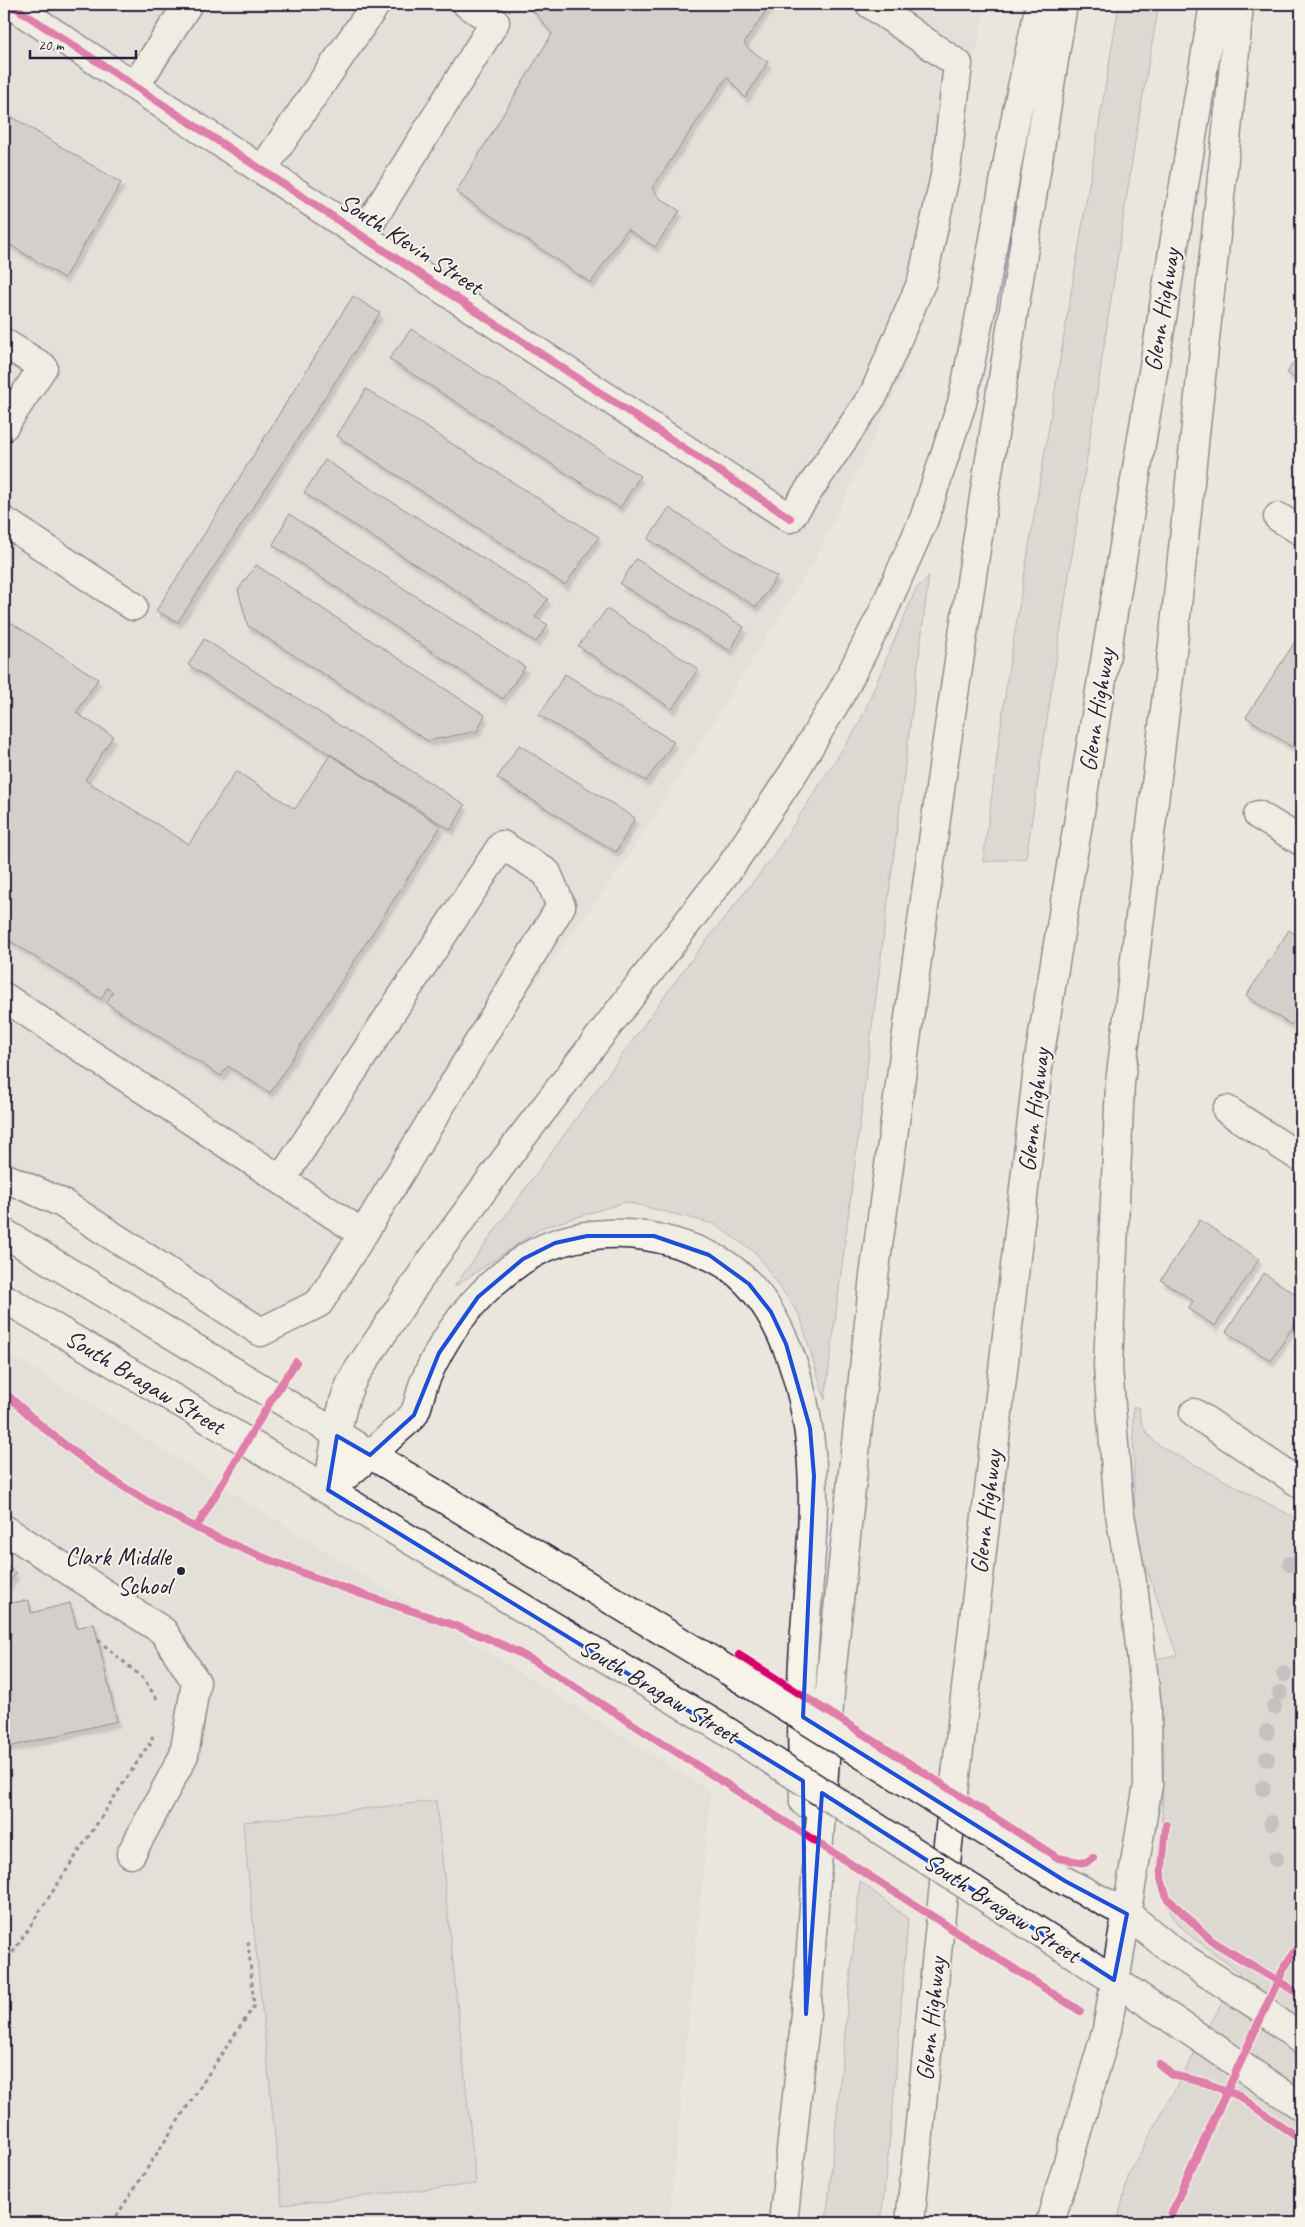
<svg xmlns="http://www.w3.org/2000/svg" width="1305" height="2227" viewBox="0 0 1305 2227" font-family="Caveat,sans-serif">
  <style>
    .built { fill: #dbd8d2 }
    .green { fill: #cdc9c6; stroke: #787680 }
    .building { fill: #b8b6b5; stroke: #22223b; filter: url(#shadow) }
    .lines { fill: none; stroke-linecap: round; stroke-linejoin: round }
    .minor-casing { stroke: #22223b; stroke-width: 31 }
    .major-casing { stroke: #22223b; stroke-width: 31 }
    .highway-casing { stroke: #22223b; stroke-width: 31 }
    .path { stroke: #22223b; stroke-width: 3; stroke-dasharray: 4 4; stroke-linecap: butt }
    .minor { stroke: #f7f3e8; stroke-width: 28 }
    .major { stroke: #f7f3e8; stroke-width: 28 }
    .highway { stroke: #f7f3e8; stroke-width: 28 }
    .major-bridge-casing { stroke: #22223b; stroke-width: 31; stroke-linecap: butt }
    .major-bridge { stroke: #f7f3e8; stroke-width: 28 }
    .cycleway-casing { stroke: #f7f3e8; stroke-width: 11 }
    .cycleway { stroke: #d6006c; stroke-width: 8 }
    .tree { fill: #98969b }
    .marked { fill: none; stroke: #1d4ed8; stroke-width: 4; stroke-linejoin: round }
    .poi-dot { fill: #22223b; stroke: #f7f3e8; stroke-width: 2 }
    .labels { text-anchor: middle; dominant-baseline: central; stroke-width: 4; stroke-linejoin: round; paint-order: stroke }
    .street-label { font-size: 25px; fill: #22223b; stroke: #f7f3e8 }
    .poi-label { font-size: 25px; fill: #22223b; stroke: #f7f3e8; text-anchor: end }
  </style>
  <defs>
    <filter id="shadow"><feDropShadow dx="3" dy="5.5" stdDeviation="1" flood-color="#0004"/></filter>
  </defs>
  <rect width="100%" height="100%" fill="#eae6de"/>
  <filter id="ink" filterUnits="userSpaceOnUse"><feTurbulence type="fractalNoise" baseFrequency=".02" numOctaves="2"/><feDisplacementMap in="SourceGraphic" scale="10" xChannelSelector="R" yChannelSelector="G"/><feConvolveMatrix kernelMatrix="1 2 1 2 8 2 1 2 1" color-interpolation-filters="sRGB"/></filter>
  <g filter="url(#ink)">
    <path class="built" d="M4,4H986L907,367L817,556L627,859L500,1031L330,1316L257,1340L4,1185Z
      M4,1350L711,1792L669,2223H4Z"/>
    <path class="green" d="M1119,4H1159L1137,129L1026,858L983,862L1008,673Z
      M929,576L825,1400L800,1316L757,1254L714,1224L626,1202L541,1228L454,1287L685,968L772,858L859,724L916,589Z
      M1133,1407H1139C1140,1425 1146,1435 1160,1446L1301,1521V2223H1117L1129,2174L1239,1972L1187,1933L1173,1917L1161,1893L1157,1864L1162,1817L1164,1750L1155,1659L1177,1655L1135,1536Z
      M436,1801L476,2184L282,2205L243,1822Z
      M860,1881L908,1919L893,2108L881,2223H826Z"/>
    <path class="building" d="M528,4L770,5L744,43L749,49L768,62L745,98L727,77L652,188L661,199L680,211L655,247L627,229L591,283L456,192L552,34Z
      M4,112L121,183L64,278L4,241Z
      M353,296L380,313L178,622L156,611Z
      M411,329L640,476L620,508L389,359Z
      M1301,350V383L1287,373Z
      M366,389L599,537L565,585L337,436Z
      M325,460L548,599L535,617L548,625L536,642L304,493Z
      M669,508L777,577L756,607L648,539Z
      M289,514L525,667L503,699L273,545Z
      M636,559L744,627L730,651L620,584Z
      M256,565L485,715L477,731L428,741L248,626L238,590Z
      M607,609L698,669L672,709L578,646Z
      M4,618L98,679L76,713L113,736L85,780L189,844L236,771L295,809L330,755L441,826L270,1093L228,1066L221,1076L106,1003L113,992L107,988L101,999L4,937Z
      M1298,637L1301,640V734L1292,747L1246,717Z
      M204,639L465,805L451,830L188,665Z
      M565,674L674,742L646,781L539,715Z
      M519,745L635,818L616,852L497,778Z
      M1289,930L1301,938V1009L1291,1025L1246,996Z
      M1200,1220L1259,1259L1215,1326L1188,1309L1193,1301L1161,1280Z
      M1264,1273L1301,1298V1314L1271,1361L1226,1332Z
      M4,1565L16,1573L4,1591Z
      M29,1600L31,1613L70,1603L77,1628L94,1623L117,1721L4,1748V1604Z"/>
    <g class="lines">
      <g class="minor-casing">
        <path id="minor" d="M10,4L790,518L874,394L922,281L946,171L958,64L870,4
          M135,86L188,4
          M262,170L376,4
          M362,236L495,22L467,4
          M4,343L43,367L4,426
          M1278,517L1301,531
          M4,521L133,606
          M1258,815L1301,841
          M4,997L363,1234L319,1303L261,1332L62,1203L4,1177
          M1227,1110L1301,1158
          M281,1180L502,845L547,873L561,906L363,1234
          M1194,1413L1301,1484
          M4,1529L163,1631L196,1682L184,1755L131,1854"/>
      </g>
      <g class="major-casing">
        <path id="major" d="M4,1233L729,1671
          M4,1298L328,1490L723,1729
          M1065,1881L1127,1914L1173,1951L1261,2008L1301,2040
          M1055,1942L1114,1980L1301,2106"/>
      </g>
      <g class="highway-casing">
        <path id="highway" d="M328,1490C334,1456 338,1404 355,1375L429,1264L516,1145L731,866L794,772L843,690L882,614L924,519L962,403L982,305L1017,111L1040,4
          M328,1490C351,1472 373,1453 394,1433C400,1427 409,1421 414,1414C419,1405 420,1393 424,1383C444,1334 477,1291 521,1261C563,1232 624,1227 672,1242C693,1248 715,1256 732,1269C761,1291 779,1325 791,1358C830,1469 806,1569 802,1682C801,1722 803,1762 804,1802
          M783,2223L806,2014L832,1666L874,1276L944,760L983,503L1063,4
          M910,2223L948,1844L1039,1059L1214,4
          M1050,2223L1107,2029L1148,1785L1147,1707L1134,1593L1119,1509L1108,1367L1120,1083L1173,644L1233,73L1239,4"/>
      </g>
      <path class="path" d="M98,1640L144,1679L158,1701
        M153,1736L149,1744L153,1747
        M4,1966L149,1744
        M112,2223L207,2076L254,2006L248,1940"/>
      <use href="#minor" class="minor"/>
      <use href="#major" class="major"/>
      <use href="#highway" class="highway"/>
      <g class="major-bridge-casing">
        <path id="major-bridge" d="M729,1671L1065,1881
          M723,1729L1055,1942"/>
      </g>
      <use href="#major-bridge" class="major-bridge"/>
      <g class="cycleway-casing">
        <path id="cycleway" d="M10,4L790,518
          M4,1392C19,1405 33,1420 49,1432C112,1485 184,1526 260,1556C301,1573 343,1588 385,1602C437,1619 488,1635 536,1662L1080,2011
          M196,1528L273,1397L296,1362
          M739,1655L1058,1858L1085,1863L1093,1858
          M1166,1825L1161,1879L1167,1898L1212,1941L1301,1995
          M1159,2064L1172,2075L1206,2083L1239,2096L1301,2140
          M1168,2223L1183,2186L1284,1968L1301,1941"/>
      </g>
      <use href="#cycleway" class="cycleway"/>
    </g>
    <g class="tree">
      <circle cx="1290" cy="1564" r="8"/>
      <circle cx="1284" cy="1674" r="8"/>
      <circle cx="1280" cy="1693" r="8"/>
      <circle cx="1274" cy="1707" r="8"/>
      <circle cx="1267" cy="1732" r="8"/>
      <circle cx="1267" cy="1759" r="8"/>
      <circle cx="1263" cy="1788" r="8"/>
      <circle cx="1271" cy="1823" r="8"/>
      <circle cx="1276" cy="1859" r="8"/>
    </g>
  </g>
  <path d="M0 0H1305V2227H0ZM587,1236H654L709,1255L749,1284L771,1312L786,1344L810,1428L814,1476L803,1717L1065,1881L1127,1914L1114,1980L822,1793L806,2014L803,1781L328,1490L337,1436L370,1455L414,1415L439,1353L478,1297L523,1259L555,1243Z" fill="#eae6de" fill-opacity=".55" fill-rule="evenodd"/>
  <path class="marked" d="M587,1236H654L709,1255L749,1284L771,1312L786,1344L810,1428L814,1476L803,1717L1065,1881L1127,1914L1114,1980L822,1793L806,2014L803,1781L328,1490L337,1436L370,1455L414,1415L439,1353L478,1297L523,1259L555,1243Z"/>
  <circle class="poi-dot" cx="181" cy="1571" r="5"/>
  <g class="labels">
    <g class="street-label">
      <text transform="translate(411 244) rotate(33)">South Klevin Street</text>
      <text transform="translate(1162 310) rotate(-81)">Glenn Highway</text>
      <text transform="translate(1097 710) rotate(-81)">Glenn Highway</text>
      <text transform="translate(1034 1110) rotate(-83)">Glenn Highway</text>
      <text transform="translate(145 1382) rotate(31)">South Bragaw Street</text>
      <text transform="translate(986 1512) rotate(-83)">Glenn Highway</text>
      <text transform="translate(659 1691) rotate(31)">South Bragaw Street</text>
      <text transform="translate(1002 1908) rotate(33)">South Bragaw Street</text>
      <text transform="translate(931 2019) rotate(-84)">Glenn Highway</text>
    </g>
    <g class="poi-label">
      <text x="171" y="1557">Clark Middle<tspan x="171" dy="29">School</tspan></text>
    </g>
  </g>
  <rect width="1305" height="2227" fill="none" stroke="#f7f3e8" stroke-width="20"/>
  <rect x="10" y="10" width="1285" height="2207" fill="none" stroke="#22223b" stroke-width="2" filter="url(#ink)"/>
  <path d="M30 50v8h106v-8" fill="none" stroke="#22223b" stroke-width="2.5"/>
  <text x="38" y="50" font-size="15" fill="#22223b" stroke="#f7f3e8" stroke-width="4" paint-order="stroke">20 m</text>
</svg>
